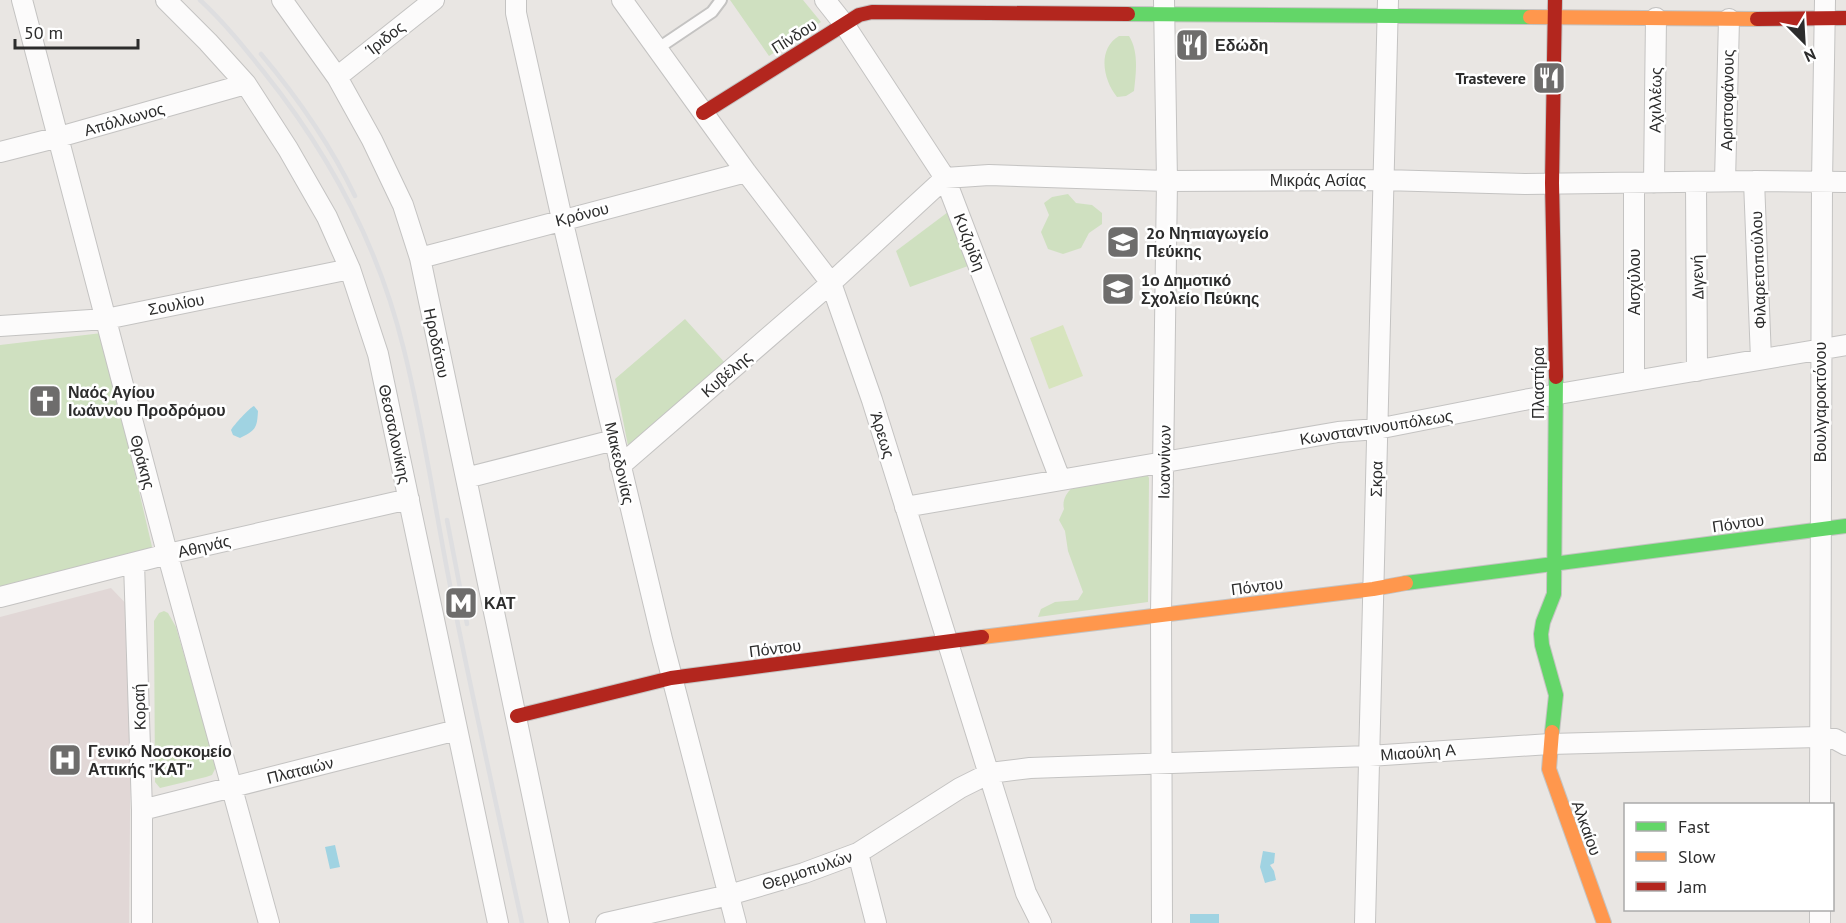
<svg xmlns="http://www.w3.org/2000/svg" width="1846" height="923" viewBox="0 0 1846 923" font-family="'PT Sans',sans-serif">
  <style>
    .medical { fill: #e1d7d6 }
    .green { fill: #cfe0c0 }
    .pitch { fill: #d7e4be }
    .water { fill: #a0d3e2 }
    .lines { fill: none; stroke-linecap: round; stroke-linejoin: round }
    .lane-casing { stroke: #c4c3c2; stroke-width: 14 }
    .street-casing { stroke: #c4c3c2; stroke-width: 22 }
    .fast-casing { stroke: #c4c3c2; stroke-width: 16 }
    .slow-casing { stroke: #c4c3c2; stroke-width: 16 }
    .jam-casing { stroke: #c4c3c2; stroke-width: 16 }
    .lane { stroke: #fcfbfb; stroke-width: 10 }
    .street { stroke: #fcfbfb; stroke-width: 20 }
    .fast { stroke: #63d668; stroke-width: 14 }
    .slow { stroke: #ff974d; stroke-width: 14 }
    .jam { stroke: #b3261e; stroke-width: 14 }
    .rail { stroke: #dedee0; stroke-width: 4.5 }
    .labels { text-anchor: middle; dominant-baseline: central; stroke-width: 5; stroke-linejoin: round; paint-order: stroke }
    .street-label { font-size: 16px; fill: #2c2c2c; stroke: #fff }
    .poi-label { font-size: 16px; font-weight: bold; fill: #2c2c2c; stroke: #fff; text-anchor: start }
  </style>
  <rect width="100%" height="100%" fill="#e9e6e3"/>
  <path class="medical" d="M111,588L132,610L129,923H0V617Z"/>
  <path class="green" d="M730,0H803L821,22L769,56Z
    M1119,36H1129C1139,52 1136,73 1134,91L1126,96L1117,97C1103,80 1097,49 1119,36Z
    M1068,194L1076,203L1092,205L1102,213V224L1089,233L1081,248L1063,254L1048,249L1041,232L1049,215L1044,203L1052,197Z
    M948,212L968,266L910,287L896,251Z
    M685,319L726,364L628,446L615,379Z
    M102,333L153,551L0,588V345Z
    M1147,474L1149,478L1148,602L1038,617L1041,609L1055,602L1078,600L1083,592L1068,551L1065,531L1059,520L1064,509C1062,501 1066,493 1072,488Z
    M164,611L168,613L176,627L216,767L212,775L206,777L160,788L155,782L154,621L159,613Z"/>
  <path class="pitch" d="M1063,325L1083,376L1049,389L1030,338Z"/>
  <path class="water" d="M254,406L258,411C257,428 256,430 240,438L233,435L231,430C234,425 249,408 254,406Z
    M335,845L340,867L330,869L325,847Z
    M1263,851L1275,853L1274,863L1270,865L1274,871L1276,880L1265,883L1260,867Z
    M1190,914H1219V923H1190Z"/>
  <g class="lines">
    <g class="lane-casing">
      <path id="lane" d="M657,49L712,12L721,0"/>
    </g>
    <g class="street-casing">
      <path id="street" d="M22,0L165,545L269,923
        M166,0L208,42L246,84L288,149L327,217L350,269L378,354L498,923
        M282,0L337,77L372,140L403,205L420,258C465,480 514,701 559,923
        M516,0V13L562,219L662,639L736,923
        M622,0L746,172L831,283L872,400L1026,893L1041,923
        M825,0L844,24L945,178L1060,479
        M337,77L434,0
        M0,152L59,137L246,84
        M1725,181L1729,19
        M1754,181L1761,359
        M1696,182L1697,371
        M1654,183L1656,18
        M420,258L746,172
        M0,326L106,319L350,269
        M1634,381V183
        M620,466L831,283L945,178L989,175L1167,181L1383,180L1525,184L1754,181L1846,182
        M466,478L614,440
        M905,507L1338,432L1377,429L1529,399L1846,345
        M134,563L142,810V923
        M0,597L168,554L409,499
        M1820,804L1822,182L1825,0
        M142,810L457,730
        M858,853L876,923
        M1820,910V923
        M606,923L729,895L804,873L858,853L960,788L990,773L1030,768L1369,756L1550,744L1819,737L1835,739L1846,745
        M1162,923L1161,614L1167,181L1164,0
        M1365,923L1388,0"/>
    </g>
    <g class="fast-casing">
      <path id="fast" d="M1128,14L1530,17
        M1406,583L1846,526
        M1552,732L1556,695L1542,645L1541,634L1543,622L1554,594L1556,377"/>
    </g>
    <g class="slow-casing">
      <path id="slow" d="M1530,17L1757,19
        M982,637L1373,589L1406,583
        M1552,732L1549,769L1604,923"/>
    </g>
    <g class="jam-casing">
      <path id="jam" d="M1555,0L1552,183L1556,377
        M1757,19L1846,18
        M703,113L859,15L872,12L1128,14
        M517,716L671,678L982,637"/>
    </g>
    <use href="#lane" class="lane"/>
    <use href="#street" class="street"/>
    <use href="#fast" class="fast"/>
    <use href="#slow" class="slow"/>
    <use href="#jam" class="jam"/>
    <path class="rail" d="M200,0C223,21 243,46 263,71C329,153 379,247 404,350C424,429 435,510 451,590C473,701 498,812 522,923
      M261,54C298,98 330,144 355,196
      M447,520L467,624"/>
  </g>
  <defs>
    <g id="restaurant-square" transform="scale(1.725)"><rect x="-9" y="-9" width="18" height="18" rx="4" fill="#6e6d6c" stroke="#fff"/><path d="M-5-6h1v4h1v-4h1v4h1v-4h1v5L-1.5 .5V6h-2V.5L-5-1ZM5-6V6H3V1.5H1.5Q1.5-4 5-6Z" fill="#fff"/></g>
    <g id="school-square" transform="scale(1.725)"><rect x="-9" y="-9" width="18" height="18" rx="4" fill="#6e6d6c" stroke="#fff"/><path d="M0-5L7-2L0 1L-7-2ZM-4 1L0 2.5L4 1V4Q0 6-4 4Z" fill="#fff"/></g>
    <g id="church-square" transform="scale(1.725)"><rect x="-9" y="-9" width="18" height="18" rx="4" fill="#6e6d6c" stroke="#fff"/><path d="M-1.2-6h2.4v3.5h3.3v2.4h-3.3V6h-2.4V-.1h-3.3v-2.4h3.3Z" fill="#fff"/></g>
    <g id="metro-square" transform="scale(1.725)"><rect x="-9" y="-9" width="18" height="18" rx="4" fill="#6e6d6c" stroke="#fff"/><path d="M-5.5 5V-5H-3L0 0L3-5H5.5V5H3V-.5L0 4L-3-.5V5Z" fill="#fff"/></g>
    <g id="hospital-square" transform="scale(1.725)"><rect x="-9" y="-9" width="18" height="18" rx="4" fill="#6e6d6c" stroke="#fff"/><path d="M-5-5h3v3.5h4V-5h3V5h-3V1.5h-4V5h-3Z" fill="#fff"/></g>
  </defs>
  <g fill-rule="evenodd">
    <use href="#restaurant-square" x="1192" y="45"/>
    <use href="#restaurant-square" x="1549" y="78"/>
    <use href="#school-square" x="1123" y="242"/>
    <use href="#school-square" x="1118" y="289"/>
    <use href="#church-square" x="45" y="401"/>
    <use href="#metro-square" x="461" y="603"/>
    <use href="#hospital-square" x="65" y="760"/>
  </g>
  <g class="labels">
    <g class="street-label">
      <text transform="translate(794 36) rotate(-32)">Πίνδου</text>
      <text transform="translate(385 38) rotate(-38)">Ίριδος</text>
      <text transform="translate(1655 100) rotate(-89)">Αχιλλέως</text>
      <text transform="translate(1727 100) rotate(-89)">Αριστοφάνους</text>
      <text transform="translate(124 119) rotate(-16)">Απόλλωνος</text>
      <text x="1318" y="180">Μικράς Ασίας</text>
      <text transform="translate(582 214) rotate(-14)">Κρόνου</text>
      <text transform="translate(970 242) rotate(69)">Κυζιρίδη</text>
      <text transform="translate(1758 270) rotate(-92)">Φιλαρετοπούλου</text>
      <text transform="translate(1697 277) rotate(-91)">Διγενή</text>
      <text transform="translate(1634 282) rotate(-90)">Αισχύλου</text>
      <text transform="translate(176 304) rotate(-11)">Σουλίου</text>
      <text transform="translate(437 343) rotate(78)">Ηροδότου</text>
      <text transform="translate(726 374) rotate(-41)">Κυβέλης</text>
      <text transform="translate(1538 383) rotate(-90)">Πλαστήρα</text>
      <text transform="translate(1820 402) rotate(-90)">Βουλγαροκτόνου</text>
      <text transform="translate(1376 427) rotate(-9)">Κωνσταντινουπόλεως</text>
      <text transform="translate(395 434) rotate(78)">Θεσσαλονίκης</text>
      <text transform="translate(883 435) rotate(73)">Άρεως</text>
      <text transform="translate(143 462) rotate(75)">Θράκης</text>
      <text transform="translate(1164 462) rotate(-89)">Ιωαννίνων</text>
      <text transform="translate(620 463) rotate(77)">Μακεδονίας</text>
      <text transform="translate(1376 479) rotate(-89)">Σκρα</text>
      <text transform="translate(1738 523) rotate(-8)">Πόντου</text>
      <text transform="translate(204 546) rotate(-13)">Αθηνάς</text>
      <text transform="translate(1257 586) rotate(-7)">Πόντου</text>
      <text transform="translate(775 648) rotate(-7)">Πόντου</text>
      <text transform="translate(139 707) rotate(-92)">Κοραή</text>
      <text transform="translate(1418 752) rotate(-4)">Μιαούλη Α</text>
      <text transform="translate(300 770) rotate(-14)">Πλαταιών</text>
      <text transform="translate(1587 828) rotate(70)">Αλκαίου</text>
      <text transform="translate(807 870) rotate(-18)">Θερμοπυλών</text>
    </g>
    <g class="poi-label">
      <text x="1215" y="45">Εδώδη</text>
      <text x="1526" y="78" text-anchor="end">Trastevere</text>
      <text x="1146" y="233">2ο Νηπιαγωγείο<tspan x="1146" dy="18">Πεύκης</tspan></text>
      <text x="1141" y="280">1ο Δημοτικό<tspan x="1141" dy="18">Σχολείο Πεύκης</tspan></text>
      <text x="68" y="392">Ναός Αγίου<tspan x="68" dy="18">Ιωάννου Προδρόμου</tspan></text>
      <text x="484" y="603">ΚΑΤ</text>
      <text x="88" y="751">Γενικό Νοσοκομείο<tspan x="88" dy="18">Αττικής "ΚΑΤ"</tspan></text>
    </g>
  </g>
  <rect x="1624" y="803" width="210" height="108" fill="#ffffff" stroke="#ababab" stroke-width="1.5"/>
  <rect x="1636" y="822" width="30" height="9" fill="#63d668" stroke="#ababab" stroke-width="1.5"/>
  <text x="1678" y="833" font-size="18" fill="#2c2c2c">Fast</text>
  <rect x="1636" y="852" width="30" height="9" fill="#ff974d" stroke="#ababab" stroke-width="1.5"/>
  <text x="1678" y="863" font-size="18" fill="#2c2c2c">Slow</text>
  <rect x="1636" y="882" width="30" height="9" fill="#b3261e" stroke="#ababab" stroke-width="1.5"/>
  <text x="1678" y="893" font-size="18" fill="#2c2c2c">Jam</text>
  <g transform="translate(1804 42) rotate(156)" stroke="#ffffff" stroke-width="4.5" paint-order="stroke">
  <path d="M0-4.5L10 22L0 15L-10 22Z" fill="#2c2c2c"/>
  <text y="-9" font-size="16" font-weight="bold" text-anchor="middle" fill="#2c2c2c">N</text>
  </g>
  <path d="M15 39v9h123v-9" fill="none" stroke="#2c2c2c" stroke-width="3"/>
  <text x="24" y="39" font-size="18" fill="#2c2c2c" stroke="#ffffff" stroke-width="4.5" paint-order="stroke">50 m</text>
</svg>
